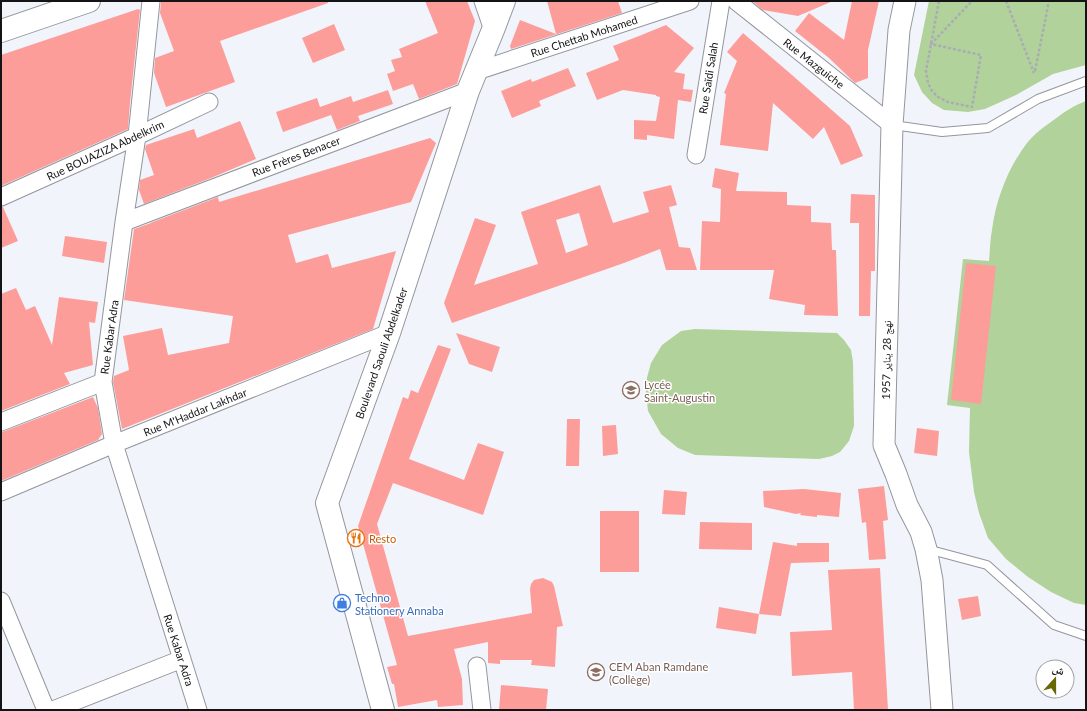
<svg xmlns="http://www.w3.org/2000/svg" width="1087" height="711" viewBox="0 0 1087 711" font-family="Lato,'Noto Naskh Arabic',sans-serif">
  <style>
    .green { fill: #b1d29b }
    .building { fill: #fd9d9a; fill-rule: evenodd }
    .lines { fill: none; stroke-linecap: round; stroke-linejoin: round }
    .service-casing { stroke: #94969d; stroke-width: 10 }
    .minor-casing { stroke: #94969d; stroke-width: 19 }
    .tertiary-casing { stroke: #94969d; stroke-width: 23 }
    .secondary-casing { stroke: #94969d; stroke-width: 24 }
    .path { stroke: #abacb2; stroke-width: 2.5; stroke-dasharray: 3 2; stroke-linecap: butt }
    .service { stroke: #fff; stroke-width: 8 }
    .minor { stroke: #fff; stroke-width: 17 }
    .tertiary { stroke: #fff; stroke-width: 21 }
    .secondary { stroke: #fff; stroke-width: 22 }
    .labels { text-anchor: middle; dominant-baseline: central; stroke-width: 3; stroke-linejoin: round; paint-order: stroke }
    .street-label { font-size: 11px; fill: #141417; stroke: #fff }
    .education-label { font-size: 11px; fill: #785e54; stroke: #fff; text-anchor: start }
    .food-label { font-size: 11px; fill: #c56008; stroke: #fff; text-anchor: start }
    .shop-label { font-size: 11px; fill: #366cbe; stroke: #fff; text-anchor: start }
  </style>
  <rect width="100%" height="100%" fill="#f2f4fc"/>
  <path class="green" d="M929,1H1086V65L1053,74L1016,95L985,109L968,112L944,110L932,103L922,92L914,75Z
    M1086,101V605L1074,603L1051,592L1028,577L1006,559L988,538L979,513L974,492L969,452L970,408L947,405L963,259L989,261C990,251 990,240 992,230C996,199 1008,168 1027,143C1034,134 1045,126 1055,119C1064,112 1075,105 1086,101Z
    M695,329L837,333L844,340L851,350L853,362L854,426L849,441L840,452L832,456L819,459L695,455L678,448L661,434L648,411L645,385L651,363L662,345L681,331Z"/>
  <path class="building" d="M161,1H328V3L220,41L235,82L166,107L154,73L155,58L174,51L160,13Z
    M425,1H467L475,21L457,84L419,99L413,84L393,91L387,74L395,71L391,60L402,57L399,49L438,33Z
    M547,1H618L622,13L511,49L510,46L520,20L556,34Z
    M752,1H833L798,16L763,10Z
    M852,1H879L868,50V78L855,83L829,58L795,31L809,13L844,40Z
    M138,9L140,10L130,103L128,129L1,186V55Z
    M334,24L345,50L313,63L302,38Z
    M666,25L694,48L674,72L685,74L683,89L693,90L691,102L678,100L674,139L647,135V140L634,139V120L656,121L660,97L656,96V95L623,90L597,100L586,73L619,60L613,46L639,36Z
    M743,33L792,75L850,126L863,156L841,165L824,127L813,139L773,103L768,151L720,145L726,94L724,93L737,61L727,52Z
    M568,68L576,86L539,101L541,106L512,118L501,91L531,79L532,82Z
    M388,90L393,104L358,116L360,121L337,130L331,115L283,132L276,112L317,98L320,107L351,96L353,102Z
    M240,121L256,159L211,178L144,204L139,190L140,180L154,175L145,149L146,145L194,129L197,138Z
    M430,138L436,143L411,202L288,235L296,263L328,254L332,268L396,251L373,329L122,429L113,382L114,376L129,370L123,336L162,328L168,355L229,343L233,316L124,300L134,229L151,223H150L218,197L219,202Z
    M715,168L739,173L736,191L787,192V205L811,206V222L831,223L832,250H836L838,316L804,315L805,305L769,299L774,270H700L702,221L720,222L721,189L712,187Z
    M600,185L613,223L649,212L643,192L671,185L677,205L669,207L679,247L690,248L697,270H666L660,249L624,263L452,323L444,303L475,218L496,225L474,285L538,264L521,212ZM579,213L588,245L566,253L556,220Z
    M851,194L875,195V271H871L870,316H859V223H850Z
    M1,207H3L18,241L1,248Z
    M65,236L107,242L104,263L62,256Z
    M966,263L996,266L981,404L951,400Z
    M16,288L26,310L35,306L52,345L59,297L98,302L95,323L89,322L93,365L64,373L70,384L1,411V294Z
    M456,333L500,347L492,372L469,364Z
    M438,345L451,349L409,459L464,480L478,443L504,452L483,515L393,483L377,524L408,636L532,613L530,589L531,584L534,580L543,578L552,582L554,586L563,626L557,627L555,667L531,665L532,660H500V664L488,663V642L454,649L462,679L463,705L438,707L437,700L398,707L394,684H392L387,667L397,665L358,526L403,397L408,399L411,390L418,393Z
    M93,397L98,408L102,434L98,440L1,481V432L5,431Z
    M567,419H580L579,466H566Z
    M616,425L618,454L603,456L602,426Z
    M917,428L939,431L937,456L914,453Z
    M884,486L888,520L883,521L886,559L869,560L866,522L862,523L858,489Z
    M804,489L841,493L839,517L817,515V517L808,516L800,515L801,513L796,514L764,507L763,491Z
    M664,490L687,492L685,515L662,514Z
    M600,511H639V572H600Z
    M700,522L752,523V550L699,549Z
    M773,542L797,546V543H829V562L791,563L781,616L759,614Z
    M880,568L888,710H854L852,672L792,676L790,632L832,630L828,570Z
    M978,596L981,616L962,620L958,599Z
    M719,607L759,614L756,634L716,628Z
    M501,685L548,689L546,710H499Z"/>
  <g class="lines">
    <g class="service-casing">
      <path id="service" d="M893,125L942,132L988,128L1038,99L1086,81
        M927,549L987,565L1054,625L1086,636"/>
    </g>
    <g class="minor-casing">
      <path id="minor" d="M151,1L137,136L124,222L103,382L114,444L198,710
        M483,1L493,30
        M736,1L892,125
        M477,71L690,1
        M696,155L721,1
        M1,197L137,136L209,102
        M124,222L468,91
        M1,422L103,382
        M1,492L114,444L389,333
        M1,601L46,710
        M477,666L482,710
        M53,710L182,659"/>
    </g>
    <g class="tertiary-casing">
      <path id="tertiary" d="M905,1L899,30L892,125L884,445L896,474L907,505L921,532L926,549L932,580L942,710"/>
    </g>
    <g class="secondary-casing">
      <path id="secondary" d="M1,31L89,1
        M383,710L327,503L389,333L468,91L493,30L504,1"/>
    </g>
    <path class="path" d="M939,1L926,71L928,83L932,91L938,97L948,102L972,107L981,55L931,44L972,1
      M1006,1L1034,73
      M1035,71L1049,1"/>
    <use href="#service" class="service"/>
    <use href="#minor" class="minor"/>
    <use href="#tertiary" class="tertiary"/>
    <use href="#secondary" class="secondary"/>
  </g>
  <defs>
    <g id="school-ring" transform="scale(0.9)"><circle r="9.5" fill="#fff" stroke="#8d6e63" stroke-width="1.5"/><path d="M0-5L7-2L0 1L-7-2ZM-4 1L0 2.5L4 1V4Q0 6-4 4Z" fill="#8d6e63"/></g>
    <g id="restaurant-ring" transform="scale(0.9)"><circle r="9.5" fill="#fff" stroke="#e8710a" stroke-width="1.5"/><path d="M-5-6h1v4h1v-4h1v4h1v-4h1v5L-1.5 .5V6h-2V.5L-5-1ZM5-6V6H3V1.5H1.5Q1.5-4 5-6Z" fill="#e8710a"/></g>
    <g id="shop-ring" transform="scale(0.9)"><circle r="9.5" fill="#fff" stroke="#3f7fe0" stroke-width="1.5"/><path d="M-5-2.5h2.3a2.7 3.5 0 0 1 5.4 0H5L5.5 6h-11ZM-1.5-2.5h3a1.5 2.3 0 0 0-3 0Z" fill="#3f7fe0"/></g>
  </defs>
  <g fill-rule="evenodd">
    <use href="#school-ring" x="631" y="390"/>
    <use href="#restaurant-ring" x="356" y="538"/>
    <use href="#shop-ring" x="342" y="603"/>
    <use href="#school-ring" x="596" y="672"/>
  </g>
  <g class="labels">
    <g class="street-label">
      <text transform="translate(584 36) rotate(-18)">Rue Chettab Mohamed</text>
      <text transform="translate(814 63) rotate(38)">Rue Mazguiche</text>
      <text transform="translate(708 78) rotate(-81)">Rue Saïdi Salah</text>
      <text transform="translate(105 150) rotate(-25)">Rue BOUAZIZA Abdelkrim</text>
      <text transform="translate(296 156) rotate(-21)">Rue Frères Benacer</text>
      <text transform="translate(109 337) rotate(-82)">Rue Kabar Adra</text>
      <text transform="translate(381 353) rotate(-71)">Boulevard Saouli Abdelkader</text>
      <text transform="translate(886 360) rotate(-89)">نهج 28 يناير 1957</text>
      <text transform="translate(195 412) rotate(-22)">Rue M'Haddar Lakhdar</text>
      <text transform="translate(179 650) rotate(72)">Rue Kabar Adra</text>
    </g>
    <g class="education-label">
      <text x="644" y="384">Lycée<tspan x="644" dy="13">Saint-Augustin</tspan></text>
      <text x="609" y="666">CEM Aban Ramdane<tspan x="609" dy="13">(Collège)</tspan></text>
    </g>
    <g class="food-label">
      <text x="369" y="538">Resto</text>
    </g>
    <g class="shop-label">
      <text x="355" y="597">Techno<tspan x="355" dy="13">Stationery Annaba</tspan></text>
    </g>
  </g>
  <rect width="1087" height="711" fill="none" stroke="#141417" stroke-width="4"/>
  <g transform="translate(1055 679) rotate(21)"><circle r="19" fill="#ffffff" stroke="#a1a1a2"/>
  <path d="M0-3L7 15L0 10L-7 15Z" fill="#686905"/>
  <text y="-6" font-size="11" font-weight="bold" text-anchor="middle" fill="#141417">ش</text>
  </g>
</svg>
